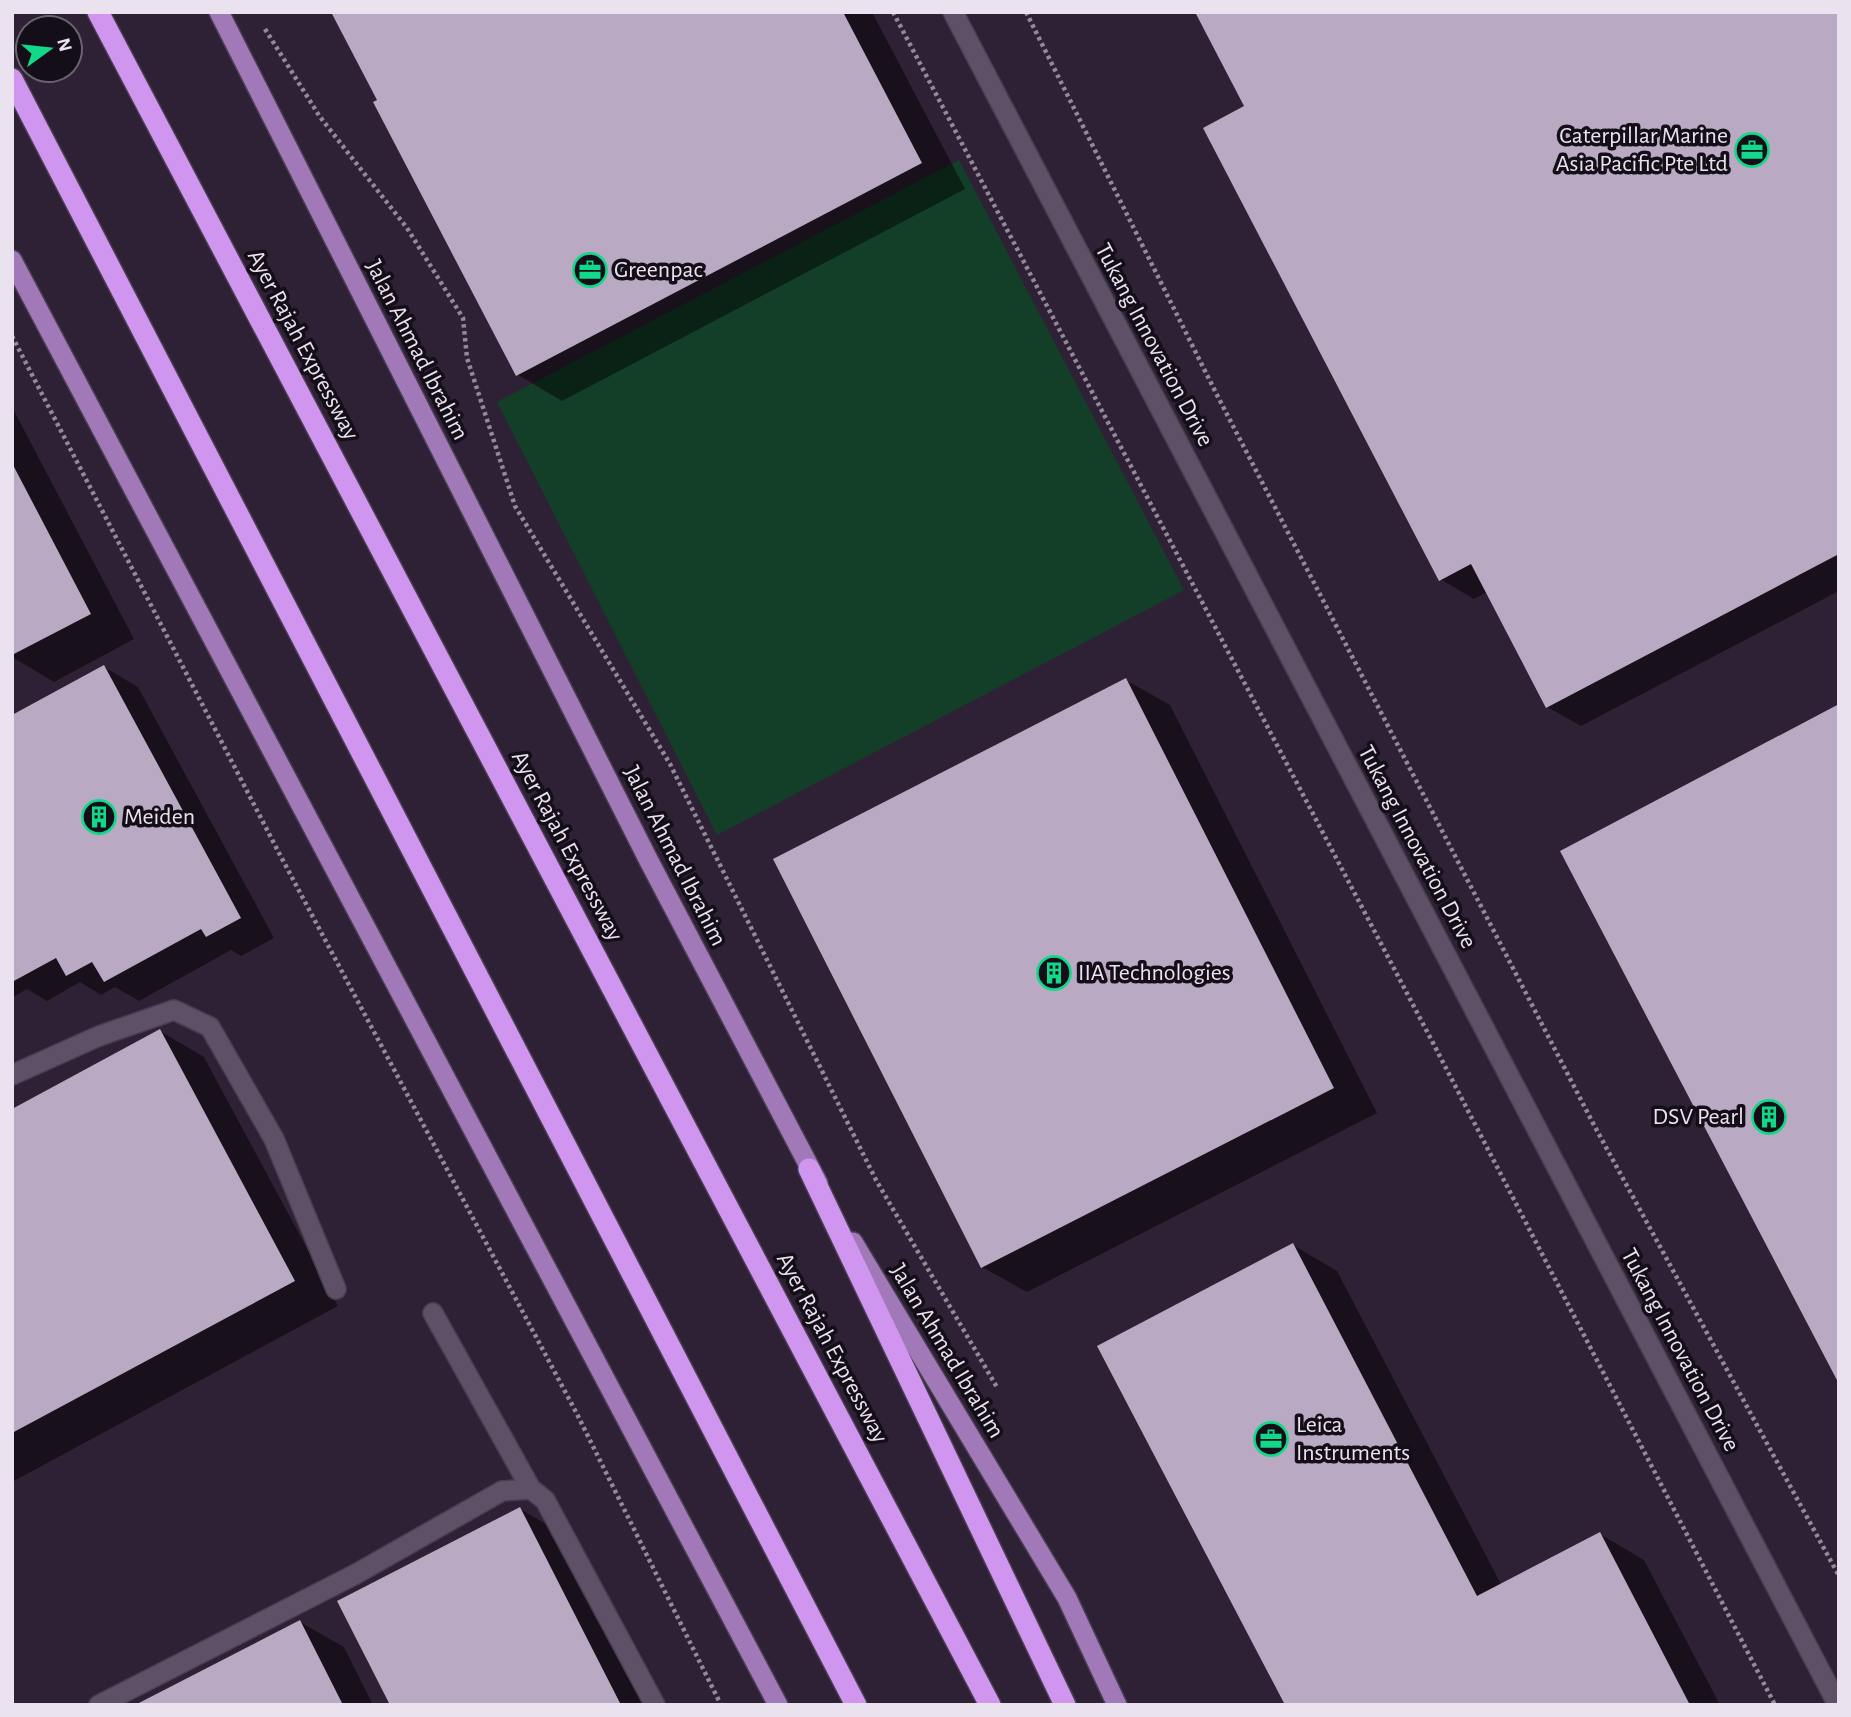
<svg xmlns="http://www.w3.org/2000/svg" width="1851" height="1717" viewBox="0 0 1851 1717" font-family="'Alegreya Sans',sans-serif">
  <style>
    .green { fill: #133f29 }
    .shadow { fill: #0007 }
    .building { fill: #b9a9c2 }
    .lines { fill: none; stroke-linecap: round; stroke-linejoin: round }
    .service-casing { stroke: #493e50; stroke-width: 22 }
    .minor-casing { stroke: #493e50; stroke-width: 22 }
    .primary-casing { stroke: #493e50; stroke-width: 22 }
    .motorway-casing { stroke: #493e50; stroke-width: 24 }
    .path { stroke: #938999; stroke-width: 4.5; stroke-dasharray: 3.5 3.5; stroke-linecap: butt }
    .service { stroke: #5e5066; stroke-width: 19 }
    .minor { stroke: #5e5066; stroke-width: 19 }
    .primary { stroke: #a279b8; stroke-width: 19 }
    .motorway { stroke: #cf95ef; stroke-width: 21 }
    .labels { text-anchor: middle; dominant-baseline: central; stroke-width: 7; stroke-linejoin: round; paint-order: stroke }
    .poi-label { font-size: 24px; fill: #ebe2f0; stroke: #130e17; text-anchor: start }
    .street-label { font-size: 24px; fill: #ebe2f0; stroke: #130e17 }
  </style>
  <rect width="100%" height="100%" fill="#2e2135"/>
  <path class="green" d="M959,160L1184,590L717,835L497,402Z"/>
  <path class="shadow" d="M333,12H872L965,189L562,401L518,375Z
    M1839,12V591L1581,726L1547,707L1487,592L1474,599L1440,579L1246,107Z
    M12,407L134,639L54,682L12,657Z
    M104,667L138,687L274,938L241,956L231,950L139,1001L115,987L101,995L80,982L47,1001L27,989L15,996L12,994V717Z
    M1126,680L1170,705L1377,1113L1027,1292L982,1267Z
    M160,1031L204,1057L338,1306L12,1482V1111Z
    M1293,1245L1337,1271L1502,1586L1600,1534L1644,1560L1720,1705H1287Z
    M520,1509L564,1534L651,1705H392Z
    M300,1622L344,1647L373,1705H139Z"/>
  <path class="building" d="M331,12H843L922,163L516,376L373,102L377,100Z
    M1195,12H1839V554L1546,708L1471,564L1439,581L1203,128L1244,106Z
    M12,463L91,614L12,655Z
    M104,665L241,918L206,937L201,929L104,982L92,962L66,976L56,958L12,982V715Z
    M1126,678L1334,1088L981,1268L773,859Z
    M1839,704V1384L1560,851Z
    M160,1029L295,1281L12,1433V1109Z
    M1293,1243L1477,1596L1600,1532L1690,1705H1285L1097,1346Z
    M520,1507L621,1705H390L337,1601Z
    M300,1620L343,1705H135Z"/>
  <g class="lines">
    <g class="service-casing">
      <path id="service" d="M12,1075L99,1036L174,1010L210,1027L274,1139L336,1289
        M433,1313L531,1489
        M99,1705L356,1574L502,1491L531,1489L545,1500L655,1705"/>
    </g>
    <g class="minor-casing">
      <path id="minor" d="M953,12L1838,1705"/>
    </g>
    <g class="primary-casing">
      <path id="primary" d="M219,12L649,861L818,1183
        M12,260L778,1705
        M853,1242L1067,1598L1117,1705"/>
    </g>
    <g class="motorway-casing">
      <path id="motorway" d="M98,12L990,1705
        M12,79L856,1705
        M809,1169L1065,1705"/>
    </g>
    <path class="path" d="M893,12L1432,1041L1775,1705
      M1026,12L1216,393L1595,1127L1839,1576
      M265,29L320,117L407,228L463,318L467,358L515,506L670,764L876,1180L998,1389
      M12,336L279,853L577,1414L721,1705"/>
    <use href="#service" class="service"/>
    <use href="#minor" class="minor"/>
    <use href="#primary" class="primary"/>
    <use href="#motorway" class="motorway"/>
  </g>
  <defs>
    <g id="office-ring" transform="scale(1.75)"><circle r="9.5" fill="#130e17" stroke="#12d98a" stroke-width="1.5"/><path d="M-6-3h4V-5.5h4V-3h4V5H-6ZM-1-4.5V-3h2v-1.5ZM-6 0V1H6V0Z" fill="#12d98a"/></g>
    <g id="building-ring" transform="scale(1.75)"><circle r="9.5" fill="#130e17" stroke="#12d98a" stroke-width="1.5"/><path d="M-4-6H4V6H1V3H-1V6H-4ZM-2.5-4.3h1.7v1.8h-1.7ZM.8-4.3h1.7v1.8H.8ZM-2.5-1h1.7V.8h-1.7ZM.8-1h1.7V.8H.8Z" fill="#12d98a"/></g>
  </defs>
  <g fill-rule="evenodd">
    <use href="#office-ring" x="1752" y="150"/>
    <use href="#office-ring" x="590" y="270"/>
    <use href="#building-ring" x="99" y="817"/>
    <use href="#building-ring" x="1054" y="973"/>
    <use href="#building-ring" x="1769" y="1117"/>
    <use href="#office-ring" x="1271" y="1439"/>
  </g>
  <g class="labels">
    <g class="poi-label">
      <text x="1728" y="136" text-anchor="end">Caterpillar Marine<tspan x="1728" dy="28">Asia Pacific Pte Ltd</tspan></text>
      <text x="614" y="270">Greenpac</text>
      <text x="124" y="817">Meiden</text>
      <text x="1078" y="973">IIA Technologies</text>
      <text x="1744" y="1117" text-anchor="end">DSV Pearl</text>
      <text x="1296" y="1425">Leica<tspan x="1296" dy="28">Instruments</tspan></text>
    </g>
    <g class="street-label">
      <text transform="translate(303 345) rotate(62)">Ayer Rajah Expressway</text>
      <text transform="translate(1154 345) rotate(62)">Tukang Innovation Drive</text>
      <text transform="translate(417 350) rotate(63)">Jalan Ahmad Ibrahim</text>
      <text transform="translate(567 846) rotate(62)">Ayer Rajah Expressway</text>
      <text transform="translate(1417 847) rotate(62)">Tukang Innovation Drive</text>
      <text transform="translate(675 856) rotate(63)">Jalan Ahmad Ibrahim</text>
      <text transform="translate(832 1348) rotate(62)">Ayer Rajah Expressway</text>
      <text transform="translate(1680 1350) rotate(62)">Tukang Innovation Drive</text>
      <text transform="translate(947 1351) rotate(59)">Jalan Ahmad Ibrahim</text>
    </g>
  </g>
  <rect width="1851" height="1717" fill="none" stroke="#ebe2f0" stroke-width="28"/>
  <g transform="translate(49 49) rotate(75)"><circle r="33" fill="#130e17" stroke="#69636e" stroke-width="2"/>
  <path d="M0-5L12 26L0 18L-12 26Z" fill="#12d98a"/>
  <text y="-10" font-size="19" font-weight="bold" text-anchor="middle" fill="#ebe2f0">N</text>
  </g>
</svg>
